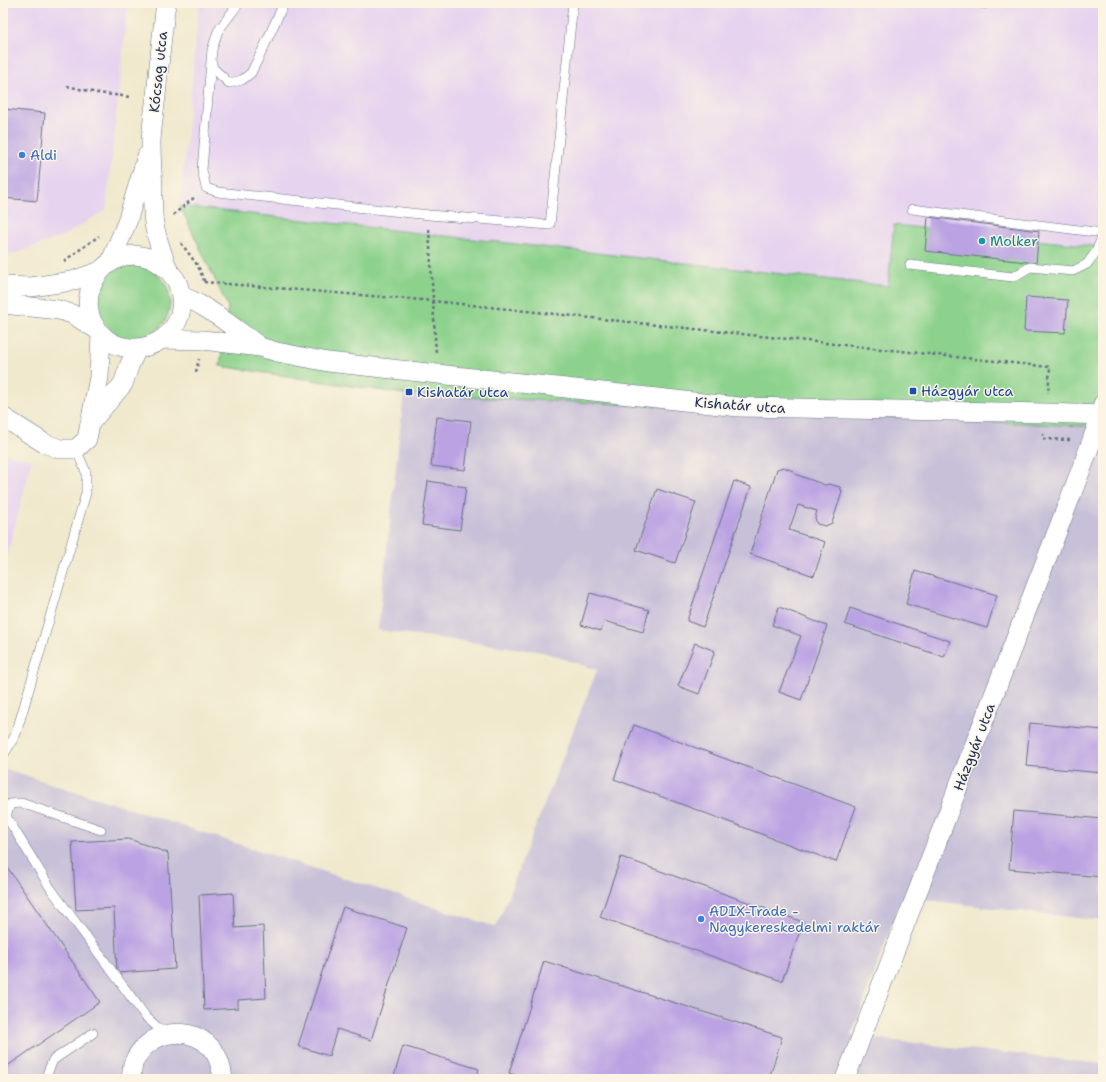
<svg xmlns="http://www.w3.org/2000/svg" width="1106" height="1082" viewBox="0 0 1106 1082" font-family="'Shantell Sans',sans-serif">
  <style>
    .built { fill: #e6d3f0 }
    .industrial { fill: #c8c0d8 }
    .green { fill: #8cd28c; stroke: #548075 }
    .building { fill: #baa2e3 }
    .lines { fill: none; stroke-linecap: round; stroke-linejoin: round }
    .service-casing { stroke: #667085; stroke-width: 10 }
    .minor-casing { stroke: #667085; stroke-width: 20 }
    .path { stroke: #667085; stroke-width: 2.5; stroke-dasharray: 3 3; stroke-linecap: butt }
    .service { stroke: #fff; stroke-width: 9 }
    .minor { stroke: #fff; stroke-width: 19 }
    .shop-dot { fill: #3f7fe0; stroke: #fcf5e5; stroke-width: 1.5 }
    .culture-dot { fill: #0f9aa8; stroke: #fcf5e5; stroke-width: 1.5 }
    .transit-dot { fill: #1a4fb4; stroke: #fcf5e5; stroke-width: 1.5 }
    .labels { text-anchor: middle; dominant-baseline: central; stroke-width: 3; stroke-linejoin: round; paint-order: stroke }
    .street-label { font-size: 14px; fill: #1b2f5e; stroke: #fcf5e5 }
    .shop-label { font-size: 14px; fill: #366cbe; stroke: #fcf5e5; text-anchor: start }
    .culture-label { font-size: 14px; fill: #0d838f; stroke: #fcf5e5; text-anchor: start }
    .transit-label { font-size: 14px; fill: #164399; stroke: #fcf5e5; text-anchor: start }
  </style>
  <rect width="100%" height="100%" fill="#fcf5e5"/>
  <filter id="ink" filterUnits="userSpaceOnUse"><feTurbulence type="fractalNoise" baseFrequency=".025" numOctaves="2"/><feDisplacementMap in="SourceGraphic" scale="8" xChannelSelector="R" yChannelSelector="G"/><feConvolveMatrix kernelMatrix="1 2 1 2 8 2 1 2 1" color-interpolation-filters="sRGB"/></filter>
  <filter id="wash" filterUnits="userSpaceOnUse"><feTurbulence type="fractalNoise" baseFrequency=".012" numOctaves="4" result="noise"/><feDisplacementMap in="SourceGraphic" scale="16" xChannelSelector="R" yChannelSelector="G"/><feGaussianBlur stdDeviation="0.9" result="paint"/><feColorMatrix in="noise" values="0 0 0 0 0 0 0 0 0 0 0 0 0 0 0 0 0 1.4 0 .05"/><feComposite in="paint" operator="in"/></filter>
  <g filter="url(#wash)">
    <rect width="100%" height="100%" fill="#f0e9cd"/>
    <path class="built" d="M3,3H128L106,210L63,236L14,254L3,253Z
      M199,3H1103V247L895,225L888,286L180,206Z
      M3,453L32,460L3,572Z"/>
    <path class="industrial" d="M404,394L1103,427V921L902,897L851,1036L1103,1064V1079H3V768L496,927L597,670L543,652L378,630Z"/>
    <path class="green" d="M180,206L888,286L894,225L1103,247V427L404,394L220,366L228,307Z
      M96 302a37 37 0 1 1 74 0a37 37 0 1 1-74 0Z"/>
    <g id="blocks">
      <path class="building" d="M926,3H988L987,8L926,4Z
        M3,109L45,113L37,201L3,198Z
        M928,217L1039,231L1036,263L925,251Z
        M1026,297L1068,300L1065,333L1024,331Z
        M437,417L471,421L465,470L431,466Z
        M783,467L793,471L795,474L825,485L829,484L840,487L842,492L832,523L825,526L817,524L815,518L817,511L798,505L789,530L825,542L814,576L750,554L777,469Z
        M428,481L466,487L460,530L422,525Z
        M734,481L751,487L703,627L687,621Z
        M657,489L696,502L675,563L636,550Z
        M915,571L997,595L987,628L906,604Z
        M590,593L649,610L643,632L604,621L601,631L581,625Z
        M779,607L827,626L801,700L779,692L801,636L772,625Z
        M850,608L950,641L944,657L845,624Z
        M695,643L715,651L699,694L678,686Z
        M1030,723L1103,730V773L1026,766Z
        M634,725L856,807L836,862L614,779Z
        M1014,811L1103,819V877L1009,869Z
        M129,839L168,853L175,969L117,973L114,908L76,910L72,842Z
        M621,857L803,922L782,981L600,917Z
        M3,861L100,1002L3,1069Z
        M233,893L235,928L263,926L266,998L238,1000V1008L204,1010L199,895Z
        M343,907L407,928L371,1040L337,1029L329,1056L298,1046Z
        M544,961L782,1037L769,1079H526L509,1073Z
        M403,1046L479,1069L476,1079H393Z"/>
    </g>
  </g>
  <g filter="url(#ink)">
    <use href="#blocks" fill-opacity="0" stroke="#667085" stroke-width="1"/>
    <g class="lines">
      <g class="service-casing">
        <path id="service" d="M239,3L218,31L212,50L211,61L213,68L229,83L242,80L251,73L264,47L284,3
          M211,61L202,170L206,188L218,192L429,215L550,225L573,3
          M912,209L1103,233
          M910,265L1013,277L1030,267L1073,271L1087,264L1096,252L1103,235
          M3,756L16,734L86,493V472L76,449
          M101,830L21,803L10,804L6,816L51,889L146,1017L165,1034
          M45,1079L53,1060L93,1033"/>
      </g>
      <g class="minor-casing">
        <path id="minor" d="M166,3C162,34 159,65 156,96C154,111 152,126 151,141C151,156 152,172 153,187C153,199 152,211 154,223C155,233 164,260 168,269C170,274 175,277 177,282C180,289 182,300 181,309C175,347 125,362 100,333C71,302 100,248 142,256C153,258 160,263 168,270
          M111,261L127,222L147,156
          M3,286L31,287L72,281L98,272
          M181,296C204,303 238,331 259,346
          M3,304L59,310L72,314L96,329
          M163,339L203,340L260,347L277,352L328,362L739,407L1045,413L1103,415
          M3,417L44,443L60,449H76L87,439L99,377L101,335
          M90,423L123,384L130,364L137,349
          M131,1079C132,1074 132,1068 133,1064C146,1030 194,1021 215,1053C220,1061 222,1070 223,1079
          M845,1079L1084,462L1101,415L1103,404"/>
      </g>
      <path class="path" d="M67,86L97,93L131,97
        M173,215L195,197
        M429,229L436,354
        M181,243L198,266L205,283
        M64,261L99,236
        M204,282L433,301L1050,367L1048,393
        M196,372L199,359
        M1043,433V439L1070,440"/>
      <use href="#service" class="service"/>
      <use href="#minor" class="minor"/>
    </g>
  </g>
  <g class="shop-dot">
    <circle cx="22" cy="155" r="4"/>
    <circle cx="701" cy="919" r="4"/>
  </g>
  <circle class="culture-dot" cx="982" cy="241" r="4"/>
  <g class="transit-dot">
    <rect x="909" y="387" width="8" height="8" rx="2"/>
    <rect x="405" y="388" width="8" height="8" rx="2"/>
  </g>
  <g class="labels">
    <g class="street-label">
      <text transform="translate(158 72) rotate(-84)">Kócsag utca</text>
      <text transform="translate(740 405) rotate(4)">Kishatár utca</text>
      <text transform="translate(974 747) rotate(-69)">Házgyár utca</text>
    </g>
    <g class="shop-label">
      <text x="30" y="155">Aldi</text>
      <text x="709" y="911">ADIX-Trade -<tspan x="709" dy="16">Nagykereskedelmi raktár</tspan></text>
    </g>
    <g class="culture-label">
      <text x="990" y="241">Molker</text>
    </g>
    <g class="transit-label">
      <text x="921" y="391">Házgyár utca</text>
      <text x="417" y="392">Kishatár utca</text>
    </g>
  </g>
  <rect width="1106" height="1082" fill="none" stroke="#fcf5e5" stroke-width="16"/>
</svg>
